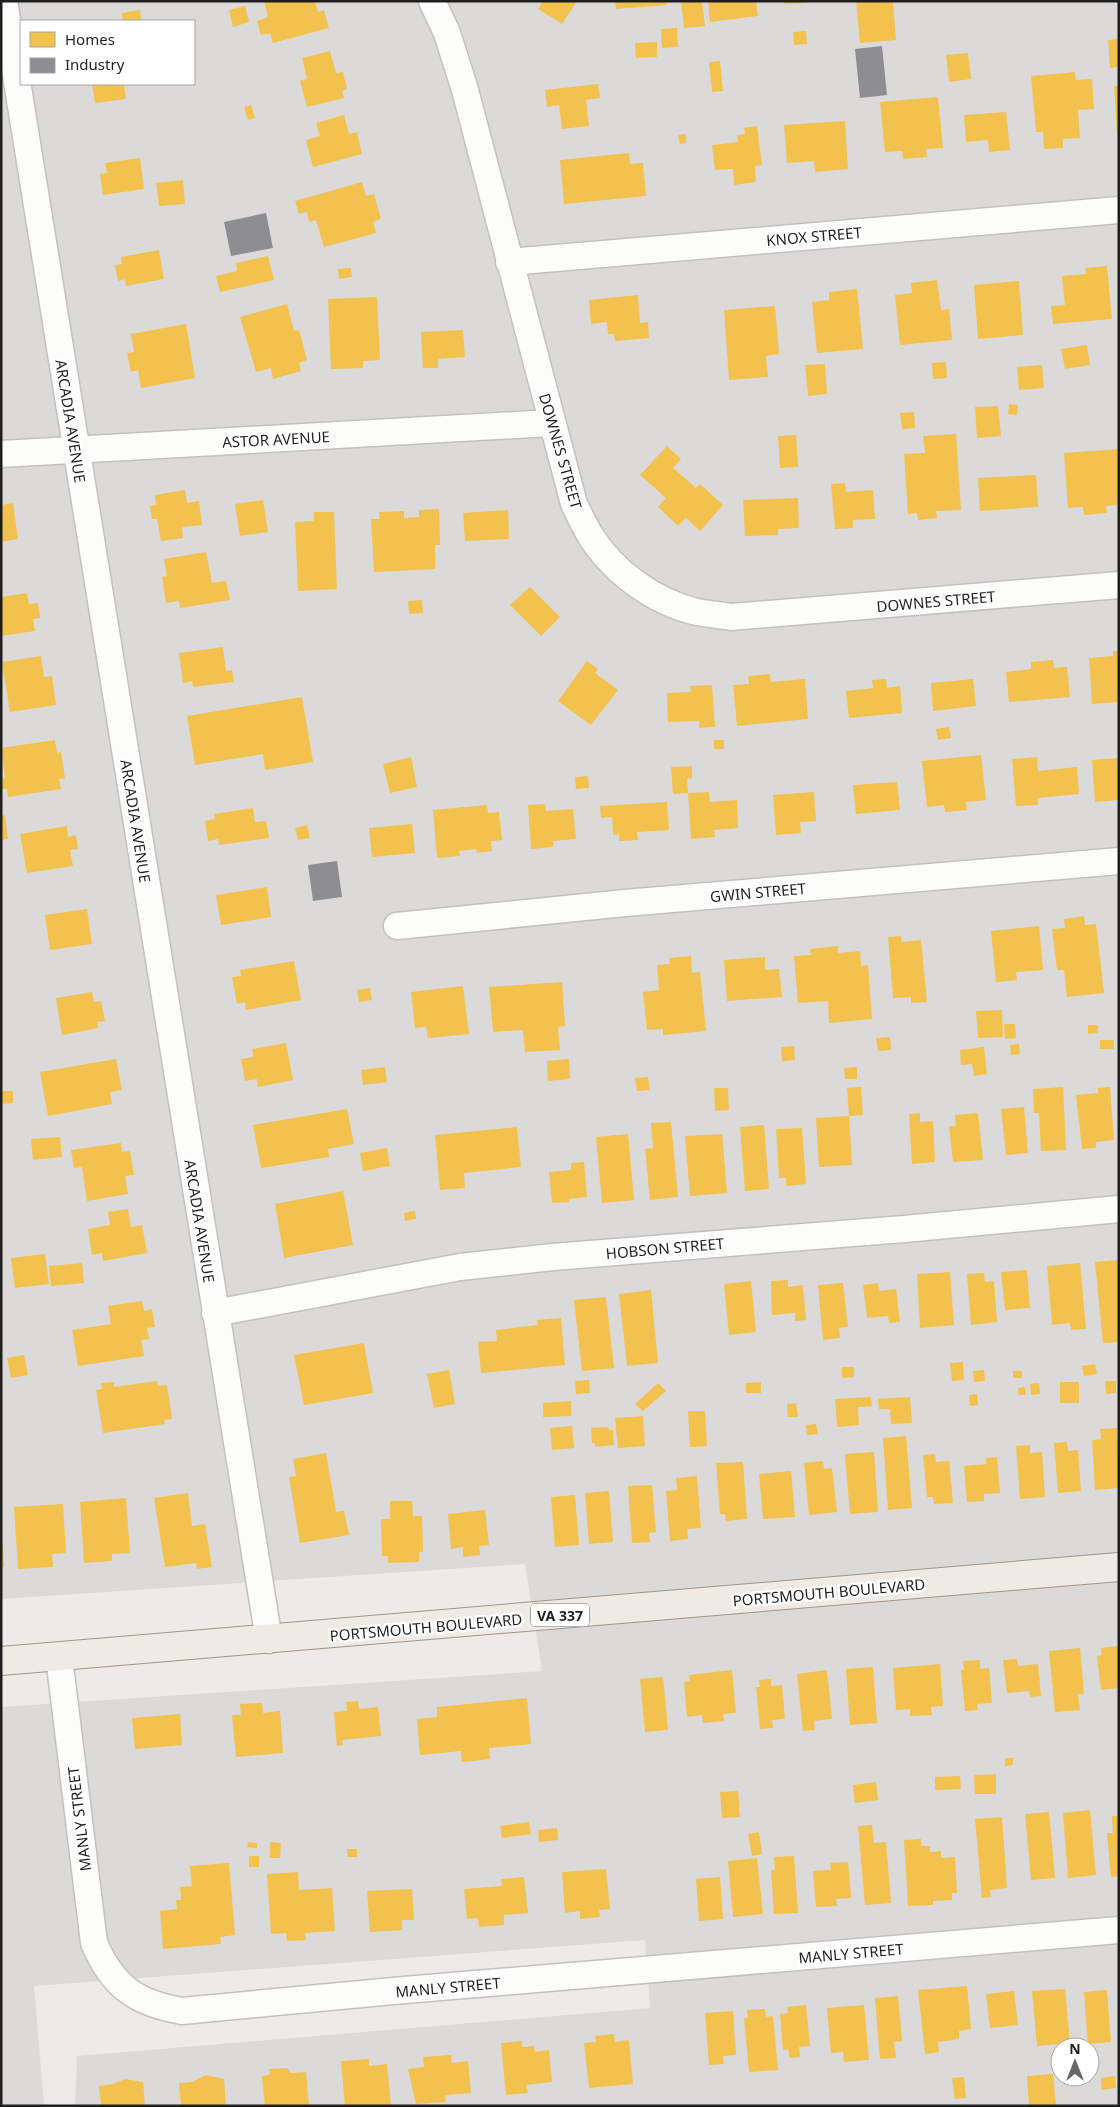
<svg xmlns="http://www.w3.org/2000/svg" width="1120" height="2107" viewBox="0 0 1120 2107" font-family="'Noto Sans',sans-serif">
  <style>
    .residential { fill: #dcdad9; fill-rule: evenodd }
    .homes { fill: #f2c14e }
    .industry { fill: #8d8d92 }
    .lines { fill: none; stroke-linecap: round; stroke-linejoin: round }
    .minor-casing { stroke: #c3c1c0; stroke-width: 29 }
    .primary-casing { stroke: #a39484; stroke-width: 30 }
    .minor { stroke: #fcfcfb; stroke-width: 26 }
    .primary { stroke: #f0eae5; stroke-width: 28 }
    .labels { text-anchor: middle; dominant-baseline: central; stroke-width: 5; stroke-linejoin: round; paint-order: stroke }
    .shield { fill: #fff; stroke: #626262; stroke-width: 1 }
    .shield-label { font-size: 14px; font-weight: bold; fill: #1f1f1f }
    .street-label { font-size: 15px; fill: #1f1f1f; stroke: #fff }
  </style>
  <rect width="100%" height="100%" fill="#edeae7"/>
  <path class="residential" d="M1,1H1119V2106H75L77,2056L650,2008L645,1940L34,1986L44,2106H1V1707L542,1671L525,1564L1,1599ZM21,21H194V84H21ZM1060,2047H1090V2077H1060Z"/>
  <path class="homes" d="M264,1H315L318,12L324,10L329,28L273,43L270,33L261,35L257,21L268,17Z
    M543,1H577L562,24L538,9Z
    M615,1H667V5L616,9Z
    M681,1H702L705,26L684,28Z
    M708,1H756L758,16L710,22Z
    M784,1H807V3L784,4Z
    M856,1H893L896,40L860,43Z
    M245,6L249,22L233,27L229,10Z
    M140,10L141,21H123L122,13Z
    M677,28L678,47L662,48L661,29Z
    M806,31L807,44L794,45L793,32Z
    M1119,39V67L1110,68L1108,40Z
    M657,42V57L636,58L635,43Z
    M330,51L336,73L343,72L347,89L342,91L344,98L307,107L300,81L307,79L302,58Z
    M968,53L971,79L949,82L946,55Z
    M720,61L723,91L712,92L709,62Z
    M1075,72L1076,80L1092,79L1094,109L1078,110L1080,138L1063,139V148L1044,149L1043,132H1036L1031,76Z
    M92,84H124L126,99L95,103Z
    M598,84L600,98L586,100L589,126L562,129L559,105L547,107L545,90Z
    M1114,86H1119V135H1117Z
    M938,97L943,148L926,149L927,157L903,159L902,151L885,152L880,102Z
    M251,105L255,118L248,120L244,107Z
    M1006,112L1010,150L989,152L988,140L966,142L964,115Z
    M344,115L349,134L357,132L362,154L313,167L306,140L320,136L316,123Z
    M845,121L848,169L815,172L814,161L787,163L784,125Z
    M757,126L762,165L755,166L756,182L734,185L733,169L715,170L712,145L738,142L737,135L745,134L744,128Z
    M686,134V143L680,144L678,135Z
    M629,153L630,164L643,163L646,196L564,204L560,160Z
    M140,158L144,189L103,195L100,174L107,173L105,163Z
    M183,180L185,204L159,206L156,183Z
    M362,182L366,196L374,194L381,219L373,222L376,233L324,247L316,220L309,222L307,212L299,214L295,201Z
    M159,250L164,279L126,286L125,279L118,281L115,265L122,264L121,257Z
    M268,256L274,280L220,292L216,276L237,271L236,263Z
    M1107,266L1112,319L1053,324L1051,306L1065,305L1062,276L1086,274L1085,268Z
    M351,268L352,277L339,279L338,269Z
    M937,280L941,310L949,309L952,340L900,345L895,295L912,293L911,283Z
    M1019,281L1023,335L978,339L974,285Z
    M857,289L863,349L817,353L812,302L829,300V292Z
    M638,295L640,323L648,322L649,338L615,341L614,334H608L607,322L591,324L589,300Z
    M377,297L380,360L363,361V368L331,369L328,299Z
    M287,304L294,331L299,330L307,360L299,363L301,371L273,379L271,368L256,372L240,317Z
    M775,306L779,354L766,356L768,377L729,380L724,310Z
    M186,324L195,378L141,388L138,370L131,372L127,353L134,352L131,334Z
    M463,330L465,357L438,359V368H423L421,332Z
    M1087,345L1090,365L1065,369L1061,349Z
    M946,362L947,378L933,379L932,363Z
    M825,364L827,394L808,396L805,365Z
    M1042,365L1044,388L1019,390L1017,367Z
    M1009,404L1018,405L1017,415L1008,414Z
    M998,406L1001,436L977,438L975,407Z
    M914,412L915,428L902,429L900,413Z
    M956,434L961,510L936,511L937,518L918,520L917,513L908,514L904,454L925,453L923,436Z
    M796,435L798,467L780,468L778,436Z
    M667,446L681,459L673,468L696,488L700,484L723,505L700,531L686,518L678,526L658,507L666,498L640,475Z
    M1119,449V505L1106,506L1107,513L1084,515L1083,507L1068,508L1064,453Z
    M1036,475L1038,507L980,511L978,478Z
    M845,483L846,492L873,490L875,519L853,520V528L835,529L831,484Z
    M185,490L187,503L199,501L202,525L182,527L183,538L161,541L157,519H152L150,506L156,505L155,495Z
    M798,498L799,528L778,529V535L745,536L743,500Z
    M263,500L268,532L240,536L235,504Z
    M13,503L18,539L1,542V505Z
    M439,509L440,545H435V569L374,572L371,519H380L379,512L404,511V518L419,517V510Z
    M508,510L509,539L465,541L463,513Z
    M314,512H334L337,589L298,591L295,522L314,521Z
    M206,552L212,583L226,581L230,600L180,608L179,601L166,603L162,577L167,576L164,559Z
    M530,587L560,617L541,636L510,605Z
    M27,593L29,604L38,603L40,618L33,619L35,631L1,636V597Z
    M422,600L423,613L409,614L408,601Z
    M223,647L226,671L232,670L234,682L193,687L192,681L183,683L179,653Z
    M1113,651H1119V702L1092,704L1089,658L1113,656Z
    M41,656L44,677L52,676L56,705L10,712L2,662Z
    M1053,660L1054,668L1067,667L1070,697L1009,702L1006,672L1031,669V662Z
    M587,661L598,669L595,673L618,690L591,725L558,701Z
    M770,674L771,682L805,679L808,719L737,726L733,685L749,684L748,676Z
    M886,679L887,688L900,686L902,713L849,718L846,691L873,688L872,680Z
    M973,679L976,706L933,711L931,683Z
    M712,685L715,727L699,728V721L668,722L667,693L691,692L690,686Z
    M302,697L313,762L265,770L263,754L195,765L187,716Z
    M949,727L951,738L938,740L936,729Z
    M55,740L57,753L61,752L65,778L59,779L61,789L8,797L7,789H1V778H5L1,748Z
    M714,740H724V749H714Z
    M981,755L986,800L966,802L967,810L945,812L944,805L927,807L922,761Z
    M411,757L417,787L390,793L383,764Z
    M1037,757L1038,771L1077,767L1079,794L1037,798L1038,805L1016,806L1012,759Z
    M1119,758V800L1095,802L1092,760Z
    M692,766V778L687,779L688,793L673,794L671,767Z
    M588,776L589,788L576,789L575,777Z
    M897,782L900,810L856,814L853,785Z
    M709,792L710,802L737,800L738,828L714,830L715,837L691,839L688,793Z
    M814,792L816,821L800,822L801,833L776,835L773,795Z
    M667,802L669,830L637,832L638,840L619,841V834L613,835L612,817L601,818L600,806Z
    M545,804L546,811L573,809L576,839L553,841V847L531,849L528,805Z
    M487,805L488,813L499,812L502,840L491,841L492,851L477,853L476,849L459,851L460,856L437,858L433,810Z
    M253,808L255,822L266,821L269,838L219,845L218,839L208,841L205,821L215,819L214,814Z
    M5,815L8,839L1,840V816Z
    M412,824L415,853L372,857L369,828Z
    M307,825L310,838L298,840L295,828Z
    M67,826L68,837L76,835L78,849L70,850L73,866L27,873L20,834Z
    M267,887L271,917L221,925L216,895Z
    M87,909L92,944L50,950L45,915Z
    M1084,916L1085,925L1096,924L1104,993L1067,997L1064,970H1057L1052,929L1065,928L1064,919Z
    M1039,926L1043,970L1016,972L1017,980L996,982L991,931Z
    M901,936L902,942L921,940L927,1002L911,1003V997L893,998L888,937Z
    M838,946V953L860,951L861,966L868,965L872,1019L829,1023L828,1001L798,1003L794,956L811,955L810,949Z
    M691,956L692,973L700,972L706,1031L663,1035V1029L647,1030L643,992L659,990L657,965L670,964L669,958Z
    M765,957V970L779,969L782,997L727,1001L724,960Z
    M294,961L301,1000L246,1010L245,1002L237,1004L232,977L241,976L240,970Z
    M562,982L565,1026L558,1027L560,1050L525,1052L523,1030L493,1032L489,987Z
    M463,986L469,1034L428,1038L426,1027L415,1028L411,992Z
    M370,988L372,1000L359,1002L357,990Z
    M92,992L94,1002L101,1001L105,1021L97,1022L98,1028L62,1035L56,998Z
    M1002,1010L1003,1037L978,1038L976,1011Z
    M1004,1024H1015L1016,1038L1005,1039Z
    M1088,1025H1098V1033L1088,1034Z
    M890,1037L891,1050L878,1051L876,1038Z
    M1100,1040H1114V1049H1100Z
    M286,1043L293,1080L258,1087L257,1079L245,1081L241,1059L253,1057L252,1049Z
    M1019,1044L1020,1054L1011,1055L1010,1045Z
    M794,1046L795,1060L782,1061L781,1047Z
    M984,1047L987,1074L974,1076L972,1064L961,1065L960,1050Z
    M116,1059L122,1090L110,1092L112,1104L48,1116L40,1072Z
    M569,1059L570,1079L548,1081L547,1061Z
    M385,1067L387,1082L363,1085L361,1070Z
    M857,1067V1079H845L844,1068Z
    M648,1077L650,1090L637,1091L635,1078Z
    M861,1087L863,1115L849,1116L847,1088Z
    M1063,1087L1066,1150L1041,1151L1039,1113H1034L1033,1089Z
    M1110,1087L1114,1140L1096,1142V1148L1082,1149L1076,1095L1098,1093V1088Z
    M714,1088H728L729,1110L715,1111Z
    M1,1091H13V1103L1,1104Z
    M1024,1107L1028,1153L1006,1155L1001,1109Z
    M347,1109L354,1144L328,1149L329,1157L261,1168L253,1125Z
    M920,1113V1122L933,1121L935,1162L912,1164L909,1114Z
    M978,1113L983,1160L953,1162L949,1126H956L955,1115Z
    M849,1116L852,1165L819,1167L816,1118Z
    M671,1122L678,1197L650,1200L645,1149L653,1148L651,1123Z
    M764,1125L769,1189L745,1191L740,1127Z
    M517,1127L521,1167L464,1173L465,1188L440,1190L435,1135Z
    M802,1128L806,1184L786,1186V1178H779L776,1129Z
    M628,1134L634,1200L602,1203L596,1137Z
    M722,1134L727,1193L690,1196L685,1136Z
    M60,1137L62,1157L33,1160L31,1139Z
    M121,1143L122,1152L130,1151L134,1175L125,1176L128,1194L87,1201L82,1167L74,1168L71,1150Z
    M387,1148L390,1166L363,1171L360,1153Z
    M584,1162L587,1197L569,1199V1202L552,1203L549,1172L571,1170V1163Z
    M343,1191L353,1245L284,1258L275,1204Z
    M128,1209L131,1227L142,1225L147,1253L103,1261L102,1253L92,1255L88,1229L110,1225L108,1212Z
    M415,1211L416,1219L405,1221L404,1213Z
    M45,1254L49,1284L15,1288L11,1258Z
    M1119,1260V1342L1103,1343L1095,1262Z
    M82,1263L84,1283L51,1286L49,1266Z
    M1080,1263L1086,1329L1071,1330L1070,1323L1052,1325L1047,1266Z
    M1027,1270L1030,1308L1005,1310L1001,1272Z
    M950,1272L954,1325L920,1328L917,1274Z
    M984,1273L985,1282L994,1281L997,1322L971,1325L967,1274Z
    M788,1280V1287L803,1285L806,1320L795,1321V1313L772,1315L771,1281Z
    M751,1281L756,1332L729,1335L724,1284Z
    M843,1283L848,1327L839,1328L840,1338L823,1340L818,1285Z
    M878,1283L879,1291L896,1289L900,1322L889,1323L888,1316L867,1318L863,1285Z
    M651,1290L658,1363L627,1366L619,1294Z
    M606,1297L614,1368L582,1371L574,1300Z
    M142,1301L144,1311L152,1309L155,1327L147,1328L149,1339L141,1340L144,1356L78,1366L72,1330L111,1324L108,1306Z
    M561,1318L565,1365L481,1373L478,1342L497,1341L496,1330L538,1325L537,1320Z
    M364,1343L373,1393L304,1405L294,1355Z
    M24,1355L28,1375L11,1378L7,1358Z
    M963,1362L964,1380L952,1381L950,1363Z
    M1095,1364L1097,1374L1084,1376L1082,1366Z
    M842,1367H854V1377L842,1378Z
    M449,1370L455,1404L434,1408L427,1374Z
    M984,1370L985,1381L974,1382L973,1371Z
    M1013,1371H1022V1378H1013Z
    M589,1380L590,1393L576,1394L575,1381Z
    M157,1381L158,1386L167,1385L172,1419L164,1420L165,1424L103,1433L96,1390L102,1389L101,1383L114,1382V1387Z
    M1105,1381H1116V1393L1106,1394Z
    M761,1382V1393H746V1383Z
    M1060,1382H1079V1403H1060Z
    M658,1383L666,1391L643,1411L635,1404Z
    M1039,1383L1040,1394L1031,1395L1030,1384Z
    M1025,1387L1026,1395H1019L1018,1388Z
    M977,1394L978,1405L970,1406L969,1395Z
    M871,1397L872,1406L858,1407L859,1425L837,1427L835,1399Z
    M910,1397L912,1423L891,1424L890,1409H879L878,1399Z
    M571,1401V1416L543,1417V1403Z
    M796,1403L798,1417H788L787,1404Z
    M688,1411H705L707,1446L690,1447Z
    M643,1416L645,1446L618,1448L615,1418Z
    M816,1424L818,1434L807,1435L806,1425Z
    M572,1426L574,1448L552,1450L550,1428Z
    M608,1427L609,1430H613L614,1445L595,1447V1443H592L591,1428Z
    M1117,1428L1119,1488L1095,1490L1092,1440L1101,1439L1100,1429Z
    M906,1436L912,1508L888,1510L883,1438Z
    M1067,1442L1068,1451L1078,1450L1081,1491L1058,1493L1054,1443Z
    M1030,1445V1453L1042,1452L1045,1497L1020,1499L1016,1446Z
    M874,1452L878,1512L850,1514L845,1454Z
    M326,1453L336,1512L344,1511L349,1535L300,1543L289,1477L296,1476L293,1459Z
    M935,1454L936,1462L949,1461L953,1503L934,1504L933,1497H927L923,1455Z
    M997,1457L1000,1493L984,1494V1501L967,1502L964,1466L986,1464V1458Z
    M823,1461L824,1469L832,1468L837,1512L809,1515L804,1463Z
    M743,1462L747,1519L726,1521L725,1514H720L716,1463Z
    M791,1471L795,1517L763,1519L759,1474Z
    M697,1476L701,1528L687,1529L688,1539L670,1541L666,1491L677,1490L676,1478Z
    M652,1485L656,1532L649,1533L650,1542L632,1543L628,1486Z
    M609,1491L613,1542L589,1544L585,1493Z
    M188,1493L192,1526L205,1524L212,1567L197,1569L196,1563L165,1567L154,1498Z
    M575,1495L579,1545L555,1547L551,1497Z
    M126,1498L130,1553L112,1554V1561L84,1563L80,1502Z
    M390,1501H412L413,1516H422L423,1552H419V1562L388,1563V1556H382L381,1519H390Z
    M63,1504L66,1553L52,1554L53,1567L18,1569L14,1507Z
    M485,1510L489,1545L479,1546L480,1555L463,1557V1547L451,1549L448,1514Z
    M1,1544H3L4,1567H1Z
    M1118,1646L1119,1688L1101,1690L1097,1656L1102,1655L1101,1648Z
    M1080,1648L1084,1694H1078L1080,1710L1055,1712L1049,1651Z
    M1017,1659L1018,1666L1038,1664L1041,1696L1030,1697L1029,1691L1007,1693L1003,1660Z
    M980,1660V1669L989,1668L992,1703L977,1704L978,1710L965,1711L961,1670H964L963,1661Z
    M940,1664L943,1706L931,1707L932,1715L910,1716V1709L896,1710L893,1668Z
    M873,1667L877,1723L850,1725L846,1669Z
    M732,1670L736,1713L723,1714L724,1721L703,1723L702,1715L687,1717L684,1682L690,1681L689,1675Z
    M827,1670L832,1719L814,1721L815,1730L803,1731L797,1674Z
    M663,1677L668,1730L645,1732L640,1679Z
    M771,1679V1686L782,1685L785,1719L772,1720L773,1728L760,1729L756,1687H760L759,1680Z
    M527,1698L531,1744L489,1748L490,1759L462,1762L461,1751L420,1755L417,1719L437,1717V1707Z
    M358,1701L359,1709L378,1707L381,1736L342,1740L343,1745L337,1746L334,1712L347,1711L346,1702Z
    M262,1703L263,1713L280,1711L283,1753L236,1757L232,1715H241L240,1704Z
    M180,1714L182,1745L135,1749L132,1718Z
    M1005,1758H1013V1765L1005,1766Z
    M996,1774V1794H975L974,1775Z
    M960,1776L961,1789L935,1790V1777Z
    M876,1782L878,1800L855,1803L853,1785Z
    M738,1791L740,1817L722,1818L720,1792Z
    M1090,1810L1096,1875L1068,1878L1063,1813Z
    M1049,1812L1055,1878L1031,1880L1025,1814Z
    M1112,1816H1119V1876L1111,1877L1107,1833H1113Z
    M1002,1817L1007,1888L990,1890L991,1897L982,1898L975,1819Z
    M529,1822L531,1834L502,1838L500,1826Z
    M872,1825L874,1843L886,1842L891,1903L865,1905L858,1826Z
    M557,1828L558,1840L539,1842L538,1830Z
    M759,1832L762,1854L752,1856L748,1834Z
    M921,1839V1846H930V1852L941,1851V1858L955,1857L957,1893H952V1900L933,1901V1905L908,1906L904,1840Z
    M248,1842L257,1843V1848L247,1847Z
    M270,1842L281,1843L280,1858H270Z
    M347,1849H357V1857H348Z
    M249,1856H259V1867H249Z
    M794,1856L798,1913L774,1914L771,1870H775L774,1857Z
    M757,1858L763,1914L733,1917L728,1861Z
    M848,1862L851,1898L836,1899L837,1906L816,1907L813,1871L831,1870L830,1863Z
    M229,1863L235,1935L220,1937L221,1944L163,1949L160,1911L177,1909L176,1900H181L180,1887L192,1886L190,1866Z
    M606,1869L610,1909L599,1910L600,1917L580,1919V1911L565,1913L562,1872Z
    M298,1872L299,1890L332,1888L335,1931L305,1933L306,1940L287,1941L286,1933L271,1934L267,1874Z
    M524,1877L528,1913L504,1915V1925L479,1927L478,1918L467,1919L464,1889L502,1886L501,1879Z
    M720,1877L723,1919L699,1921L696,1879Z
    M412,1889L414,1920H402V1930L370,1932L367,1891Z
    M967,1986L971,2029L959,2031V2039L938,2042L939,2052L925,2054L918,1990Z
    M1065,1989L1070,2043L1037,2046L1032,1991Z
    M1107,1990L1111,2042L1088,2044L1084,1992Z
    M1014,1991L1018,2025L990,2028L986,1994Z
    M898,1996L902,2041L894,2042L896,2058L880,2059L875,1998Z
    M806,2005L810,2046L799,2047L800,2057L790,2058L788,2049L783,2050L780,2014L788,2013L787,2007Z
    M864,2005L869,2060L844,2062L843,2052L831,2053L827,2008Z
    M765,2009L766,2017L773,2016L778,2070L749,2072L744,2018H748L747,2010Z
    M733,2011L736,2055L723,2056L724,2064L709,2065L705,2013Z
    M614,2034L615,2042L629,2040L633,2084L589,2088L584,2043L596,2042L595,2036Z
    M522,2041V2047L534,2046L535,2052L549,2050L552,2082L526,2085L528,2093L506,2095L501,2043Z
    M451,2055L452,2063L468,2061L471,2093L445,2095L446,2102L416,2104L408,2069L424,2067L423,2057Z
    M369,2059V2066L387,2064L391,2106H345L341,2061Z
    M287,2068L291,2073L306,2072L309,2106H265L262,2076L270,2075L269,2069Z
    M1053,2074L1056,2106H1029L1027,2076Z
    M206,2075L224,2079L226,2106H181L179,2083L192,2082Z
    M1115,2076L1116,2088L1102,2090L1101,2078Z
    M964,2077L966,2098L955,2099L952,2078Z
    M125,2079L143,2082L145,2106H101L99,2086L113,2084Z"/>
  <path class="industry" d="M882,46L887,95L860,98L855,49Z
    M266,213L273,248L231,256L224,222Z
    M337,861L342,897L313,901L308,865Z"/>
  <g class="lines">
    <g class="minor-casing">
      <path id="minor" d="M4,1L269,1640
        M432,1L447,33L465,90L574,504C579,514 584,525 590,535C613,572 654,602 697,612C708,614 719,615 731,617L1119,585
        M509,262L1119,210
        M1,454L551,423
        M397,926L625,903L1119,861
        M215,1313L460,1267L553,1257L904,1229L1119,1209
        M59,1657L94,1943C113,1987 136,2003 182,2011L393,1991L1119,1930"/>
    </g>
    <g class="primary-casing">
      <path id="primary" d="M1,1661L1119,1567"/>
    </g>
    <use href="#minor" class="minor"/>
    <use href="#primary" class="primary"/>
  </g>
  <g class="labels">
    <rect class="shield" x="531" y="1603.5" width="58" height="23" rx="4"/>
    <g class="shield-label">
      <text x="560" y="1615">VA 337</text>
    </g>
    <g class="street-label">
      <text transform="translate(814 236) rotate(-5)">KNOX STREET</text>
      <text transform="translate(71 421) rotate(81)">ARCADIA AVENUE</text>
      <text transform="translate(276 439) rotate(-3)">ASTOR AVENUE</text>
      <text transform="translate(561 451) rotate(74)">DOWNES STREET</text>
      <text transform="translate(936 601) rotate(-5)">DOWNES STREET</text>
      <text transform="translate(136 821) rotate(81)">ARCADIA AVENUE</text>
      <text transform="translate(758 892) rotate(-5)">GWIN STREET</text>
      <text transform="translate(200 1221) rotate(81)">ARCADIA AVENUE</text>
      <text transform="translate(665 1248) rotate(-5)">HOBSON STREET</text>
      <text transform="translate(829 1592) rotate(-5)">PORTSMOUTH BOULEVARD</text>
      <text transform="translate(426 1627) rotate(-5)">PORTSMOUTH BOULEVARD</text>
      <text transform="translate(79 1819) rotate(-97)">MANLY STREET</text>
      <text transform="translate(851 1953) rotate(-5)">MANLY STREET</text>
      <text transform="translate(448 1987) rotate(-5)">MANLY STREET</text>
    </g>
  </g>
  <rect width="1120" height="2107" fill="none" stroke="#1f1f1f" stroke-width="5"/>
  <rect x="20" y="20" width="175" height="65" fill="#ffffff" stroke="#a5a5a5"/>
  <rect x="30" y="32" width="25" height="15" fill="#f2c14e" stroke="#a5a5a5"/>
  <text x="65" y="45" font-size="15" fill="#1f1f1f">Homes</text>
  <rect x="30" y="58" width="25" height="15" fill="#8d8d92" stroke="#a5a5a5"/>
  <text x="65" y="70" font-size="15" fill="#1f1f1f">Industry</text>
  <g transform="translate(1075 2062)"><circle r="24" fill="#ffffff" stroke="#a5a5a5"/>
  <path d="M0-4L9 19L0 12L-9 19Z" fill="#676665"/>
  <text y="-8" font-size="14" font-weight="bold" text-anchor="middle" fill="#1f1f1f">N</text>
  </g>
</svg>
